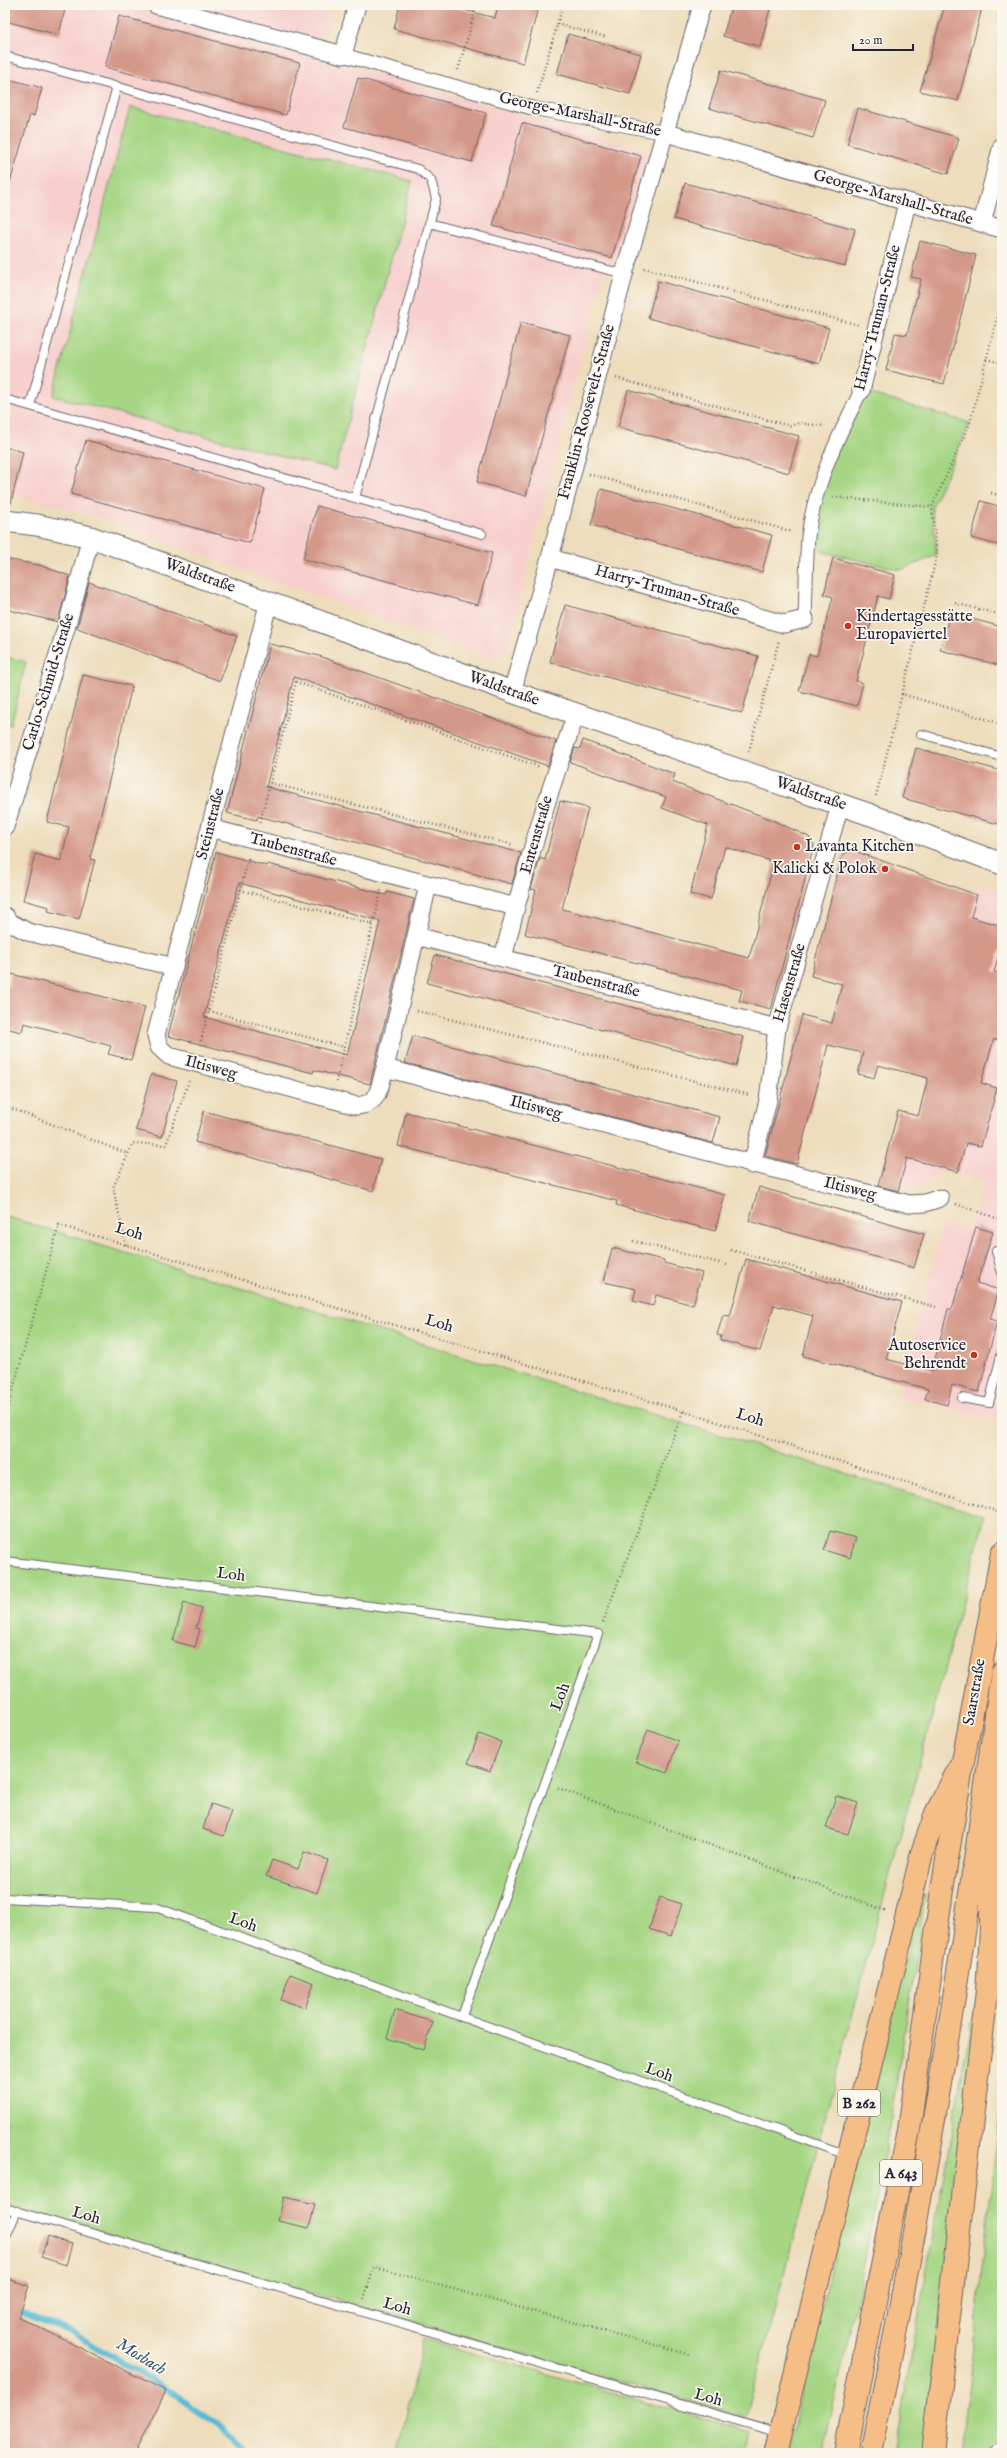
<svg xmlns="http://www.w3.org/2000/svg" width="1007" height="2458" viewBox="0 0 1007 2458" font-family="'IM FELL English',serif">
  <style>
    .built { fill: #f7d0ce }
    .green { fill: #a6d684; stroke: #647c60 }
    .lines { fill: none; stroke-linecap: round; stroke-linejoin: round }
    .stream { stroke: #55b9d4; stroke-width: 6 }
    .building { fill: #d49889; fill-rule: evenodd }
    .service-casing { stroke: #696368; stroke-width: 10 }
    .pedestrian-casing { stroke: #696368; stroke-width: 15 }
    .minor-casing { stroke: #696368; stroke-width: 19 }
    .tertiary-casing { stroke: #696368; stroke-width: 23 }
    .primary-casing { stroke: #696368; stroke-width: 24 }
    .motorway-casing { stroke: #696368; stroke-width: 24 }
    .path { stroke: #696368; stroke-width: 2.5; stroke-dasharray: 1 3; stroke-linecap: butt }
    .service { stroke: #fff; stroke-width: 8 }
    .pedestrian { stroke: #fff; stroke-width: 13 }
    .minor { stroke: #fff; stroke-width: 17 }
    .tertiary { stroke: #fff; stroke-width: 21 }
    .primary { stroke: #f6be87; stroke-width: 22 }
    .motorway { stroke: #f6be87; stroke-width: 22 }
    .poi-dot { fill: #c8321e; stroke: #fbf7ec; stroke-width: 1.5 }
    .labels { text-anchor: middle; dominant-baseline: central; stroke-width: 3.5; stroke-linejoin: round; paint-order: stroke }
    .shield { fill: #fbf7ec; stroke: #636270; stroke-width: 1 }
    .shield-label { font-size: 15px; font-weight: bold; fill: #22223b }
    .street-label { font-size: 16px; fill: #22223b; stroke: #fbf7ec }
    .poi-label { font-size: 16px; fill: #22223b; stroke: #fbf7ec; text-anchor: start }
    .water-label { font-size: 17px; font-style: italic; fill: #345771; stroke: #fbf7ec }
  </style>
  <rect width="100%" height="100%" fill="#fbf7ec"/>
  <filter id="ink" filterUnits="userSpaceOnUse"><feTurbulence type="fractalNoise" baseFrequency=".025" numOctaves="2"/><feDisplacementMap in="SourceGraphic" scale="8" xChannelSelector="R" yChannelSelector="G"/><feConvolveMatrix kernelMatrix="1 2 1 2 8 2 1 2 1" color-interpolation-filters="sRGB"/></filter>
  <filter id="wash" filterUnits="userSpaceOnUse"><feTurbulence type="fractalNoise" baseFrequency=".012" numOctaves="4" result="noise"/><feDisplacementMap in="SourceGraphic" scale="16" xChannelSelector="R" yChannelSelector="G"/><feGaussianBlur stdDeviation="0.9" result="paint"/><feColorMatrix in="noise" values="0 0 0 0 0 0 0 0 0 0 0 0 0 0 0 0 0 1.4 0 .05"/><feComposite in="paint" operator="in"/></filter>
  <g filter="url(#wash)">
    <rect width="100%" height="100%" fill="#eeddbc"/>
    <path class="built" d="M5,5H331L318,58L649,151L617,261L604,269L505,655L490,658L97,517L5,493Z
      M980,884L1002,892V1421L899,1397L943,1223L968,1231L985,1180L940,1170L918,1189L910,1191L877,1182L897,1110L918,1113Z"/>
    <path class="green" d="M130,107L412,181L335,470L53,396Z
      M861,391L970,423L932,507L937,555L901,570L823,552L808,536L817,495Z
      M5,657L26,662L11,725L5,724Z
      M5,1216L985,1516L746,2417L5,2205Z
      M921,1895H925C899,2082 867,2269 822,2453H787Z
      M977,2022L924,2453H894L971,2023Z
      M1002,2092V2453H961Z
      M423,2339L752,2432L747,2453H398Z"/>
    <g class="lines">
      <path class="stream" d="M5,2306L71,2332L174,2393L216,2423L250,2453"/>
    </g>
    <g id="blocks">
      <path class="building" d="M5,5H66L59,35L5,21Z
        M400,5H445L495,18L498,5H539L523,63L394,29Z
        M732,5H771L760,47L723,36Z
        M945,5H972L982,8L958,101L920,91Z
        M119,16L300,63L286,115L105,67Z
        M568,34L641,54L630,94L557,74Z
        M721,70L825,100L813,138L709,108Z
        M5,78L42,88L34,116L30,115L9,186H5Z
        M358,78L486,113L472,162L344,127Z
        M858,108L959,138L948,174L847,144Z
        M522,123L641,156L612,258L493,226Z
        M685,183L855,229L845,266L674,219Z
        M920,241L976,255L944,384L886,370L895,333L907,335L921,279L911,277Z
        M658,281L829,328L819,364L648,318Z
        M521,322L570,335L526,496L477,482Z
        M628,390L799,436L789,473L618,427Z
        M86,440L265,489L250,543L71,494Z
        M5,447L23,452L11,503L5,502Z
        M601,489L772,535L762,572L591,525Z
        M981,501L1002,507V546L971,538Z
        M317,506L492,553L478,605L303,559Z
        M833,558L895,575L889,599L878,596L856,681L863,683L857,706L799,691L809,654L817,656L833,597L824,594Z
        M5,559L39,565L70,576L58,622L5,609Z
        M89,582L237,636L220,681L77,628Z
        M565,605L758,656L742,713L550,662Z
        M950,613L1002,627V666L940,650Z
        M270,644L319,656L556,741L548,766L294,677L266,787L521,853L512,884L258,816L257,820L227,813Z
        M83,675L132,686L90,859L95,860L79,919L48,911L49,907L23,900L35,854L61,861L69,827L47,822Z
        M583,740L675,774L672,782L770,819L809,837L814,845L771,1009L739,1001L742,990L525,934L536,890L531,889L540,858L545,860L560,801L588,808L562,909L749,958L774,862L725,847L711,899L690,894L708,825L662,808L666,797L570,762L575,748L580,749Z
        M916,748L1002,771V825L902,798Z
        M855,851L977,895L971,917L1002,926V943L994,972L1002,974V1041L994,1039L981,1083L997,1088L981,1146L966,1143L958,1172L907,1158L898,1191L878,1186L898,1111L918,1116L928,1078L878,1065L874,1078L858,1074L863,1053L828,1045L797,1164L765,1156L802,1015L832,1023L842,984L811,976L842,856L847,852Z
        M216,852L267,866L268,864L386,895L387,892L414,899L370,1084L314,1070L313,1073L168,1036ZM239,883L380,921L347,1055L204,1017Z
        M435,955L744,1037L736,1066L427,983Z
        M11,974L145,1007L131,1060L108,1054L111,1046L51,1030L24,1023L22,1032L5,1028V998Z
        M413,1036L720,1117L713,1143L405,1063Z
        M151,1074L177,1081L162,1137L136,1130Z
        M204,1111L381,1159L373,1191L195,1142Z
        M406,1112L725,1195L715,1231L616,1205L617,1201L398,1146Z
        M759,1187L924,1234L914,1268L749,1221Z
        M976,1227L993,1232L977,1283L999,1290L990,1319L997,1321L979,1392L952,1385L947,1405L925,1399L928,1389L803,1356L813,1316L774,1305L760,1351L720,1340L721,1336L717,1335L723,1315L730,1316L746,1259L902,1302L886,1359L932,1371L948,1309H952Z
        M612,1248L664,1260V1263L702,1273L693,1305L656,1295L653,1306L633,1301L636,1289L604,1282Z
        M830,1531L856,1538L850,1558L824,1550Z
        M184,1602L202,1608L196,1628L200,1629L195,1647L173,1641Z
        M648,1729L678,1741L667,1773L636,1762Z
        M479,1734L501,1742L490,1771L468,1763Z
        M836,1796L858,1803L848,1834L826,1828Z
        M211,1804L232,1811L224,1836L203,1829Z
        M304,1852L328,1860L317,1893L266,1876L272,1860L298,1869Z
        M660,1897L682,1904L671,1936L649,1929Z
        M290,1974L314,1983L305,2008L281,2000Z
        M395,2010L433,2022L424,2050L387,2038Z
        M284,2197L315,2204L309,2228L278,2221Z
        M48,2236L72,2244L66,2265L41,2257Z
        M5,2278L29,2286L19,2317L166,2391L134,2453H5Z"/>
    </g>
  </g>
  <g filter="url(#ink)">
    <use href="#blocks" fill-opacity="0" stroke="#696368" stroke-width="1"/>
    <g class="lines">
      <g class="service-casing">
        <path id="service" d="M5,56L418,169L431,180L436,199L355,498
          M429,223L624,274
          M5,399L482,534
          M30,406L117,86
          M921,734L1002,757
          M996,1251L1002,1273
          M962,1398L989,1403L1002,1352
          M5,1561L598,1634L462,2016
          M5,1898L155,1907L847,2155
          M5,2208L780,2433
          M5,2239L17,2211
          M992,2453L1002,2446"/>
      </g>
      <g class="pedestrian-casing">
        <path id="pedestrian" d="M343,55L532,108L666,133
          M805,619C806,592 806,564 808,537C814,486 838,436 861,391"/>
      </g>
      <g class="minor-casing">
        <path id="minor" d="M156,5L343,55L357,5
          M666,133L1002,229
          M982,223L1002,146
          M861,391L907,203
          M550,558L784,624L805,619
          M269,601L156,1035L159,1047L169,1056L357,1106C380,1104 379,1087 385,1068L428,885
          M512,692L550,558L627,263L702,5
          M5,827L67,625L91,537
          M210,828L516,907
          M5,916L9,922L28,932L174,967
          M416,936L777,1028
          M503,958C523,875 548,794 576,714
          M385,1068L909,1204L925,1203L940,1198
          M752,1165L768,1100L777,1028L840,805"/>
      </g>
      <g class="tertiary-casing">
        <path id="tertiary" d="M5,521L37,525L91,537L512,692L871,815L1002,864"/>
      </g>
      <g class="primary-casing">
        <path id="primary" d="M776,2453L922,1853L936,1813L963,1761L1002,1553
          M933,2453L987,1991L991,1929V1749L1002,1673"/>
      </g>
      <g class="motorway-casing">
        <path id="motorway" d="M845,2453L909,2130L942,1890L963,1761
          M871,2453C920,2220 958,1985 991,1749"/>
      </g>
      <path class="path" d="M557,24L606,37
        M458,70L477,5
        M537,93L563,5
        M644,268L859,325
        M986,359L1002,363
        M616,378L790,426L799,423L825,426
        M589,474L793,532
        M991,493L1002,496
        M833,497L932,507
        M955,603L1002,615
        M902,694L937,555L932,507L970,423L1002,298
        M749,751L779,640
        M270,783L514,845
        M876,796L902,694L1002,724
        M260,822L296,682L540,767
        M240,890L373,924
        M209,1011L344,1047
        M417,1011L750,1095
        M200,1045L249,856
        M336,1082L381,890
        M5,1106L128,1154
        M956,1204L1002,1220
        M633,1241L727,1265
        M126,1245L113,1188L133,1143L166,1145L189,1081
        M731,1250L936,1307
        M5,1418L59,1225L683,1411L1002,1513
        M603,1622L683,1411
        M558,1788L887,1911
        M364,2299L374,2267L691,2355"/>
      <use href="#service" class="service"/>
      <use href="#pedestrian" class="pedestrian"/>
      <use href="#minor" class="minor"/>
      <use href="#tertiary" class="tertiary"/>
      <use href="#primary" class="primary"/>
      <use href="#motorway" class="motorway"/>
    </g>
  </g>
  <g class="poi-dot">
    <circle cx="848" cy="626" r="4"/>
    <circle cx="797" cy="847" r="4"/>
    <circle cx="885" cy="869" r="4"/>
    <circle cx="974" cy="1355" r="4"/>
  </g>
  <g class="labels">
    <g class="shield">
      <rect x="838" y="2090" width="42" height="26" rx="3"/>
      <rect x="880" y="2160" width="42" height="26" rx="3"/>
    </g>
    <g class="shield-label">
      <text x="859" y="2103">B 262</text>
      <text x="901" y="2173">A 643</text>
    </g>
    <g class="street-label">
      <text transform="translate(580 115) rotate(12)">George-Marshall-Straße</text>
      <text transform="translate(893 198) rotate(16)">George-Marshall-Straße</text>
      <text transform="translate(878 318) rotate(-76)">Harry-Truman-Straße</text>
      <text transform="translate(587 412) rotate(-75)">Franklin-Roosevelt-Straße</text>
      <text transform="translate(200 576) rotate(20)">Waldstraße</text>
      <text transform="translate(667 591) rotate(16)">Harry-Truman-Straße</text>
      <text transform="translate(49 682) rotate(-73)">Carlo-Schmid-Straße</text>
      <text transform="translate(504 689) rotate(20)">Waldstraße</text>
      <text transform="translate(811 794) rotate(19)">Waldstraße</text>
      <text transform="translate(211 824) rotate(-76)">Steinstraße</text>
      <text transform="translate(537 835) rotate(-74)">Entenstraße</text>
      <text transform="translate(293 850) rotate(15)">Taubenstraße</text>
      <text transform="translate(596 982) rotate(14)">Taubenstraße</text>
      <text transform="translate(790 983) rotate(-74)">Hasenstraße</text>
      <text transform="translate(211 1068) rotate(15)">Iltisweg</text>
      <text transform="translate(536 1108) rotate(15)">Iltisweg</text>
      <text transform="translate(850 1189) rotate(14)">Iltisweg</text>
      <text transform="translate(129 1232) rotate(17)">Loh</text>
      <text transform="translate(439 1324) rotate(17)">Loh</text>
      <text transform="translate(750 1418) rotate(18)">Loh</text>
      <text transform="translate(231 1575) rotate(7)">Loh</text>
      <text transform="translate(975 1692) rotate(-80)">Saarstraße</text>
      <text transform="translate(561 1697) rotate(-70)">Loh</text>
      <text transform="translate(243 1923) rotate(20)">Loh</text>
      <text transform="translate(659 2073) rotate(20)">Loh</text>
      <text transform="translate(86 2216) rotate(16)">Loh</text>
      <text transform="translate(397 2307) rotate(16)">Loh</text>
      <text transform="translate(708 2398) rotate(16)">Loh</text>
    </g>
    <g class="poi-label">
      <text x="856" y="617">Kindertagesstätte<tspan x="856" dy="18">Europaviertel</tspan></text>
      <text x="805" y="847">Lavanta Kitchen</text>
      <text x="877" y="869" text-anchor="end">Kalicki &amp; Polok</text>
      <text x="966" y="1346" text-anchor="end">Autoservice<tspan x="966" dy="18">Behrendt</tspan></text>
    </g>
    <g class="water-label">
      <text transform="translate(141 2357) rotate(31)">Mosbach</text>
    </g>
  </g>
  <rect width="1007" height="2458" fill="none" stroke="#fbf7ec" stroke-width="20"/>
  <path d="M853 44v6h60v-6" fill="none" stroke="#22223b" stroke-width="2"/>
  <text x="859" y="44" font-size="12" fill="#22223b" stroke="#fbf7ec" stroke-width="3" paint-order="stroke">20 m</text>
</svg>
